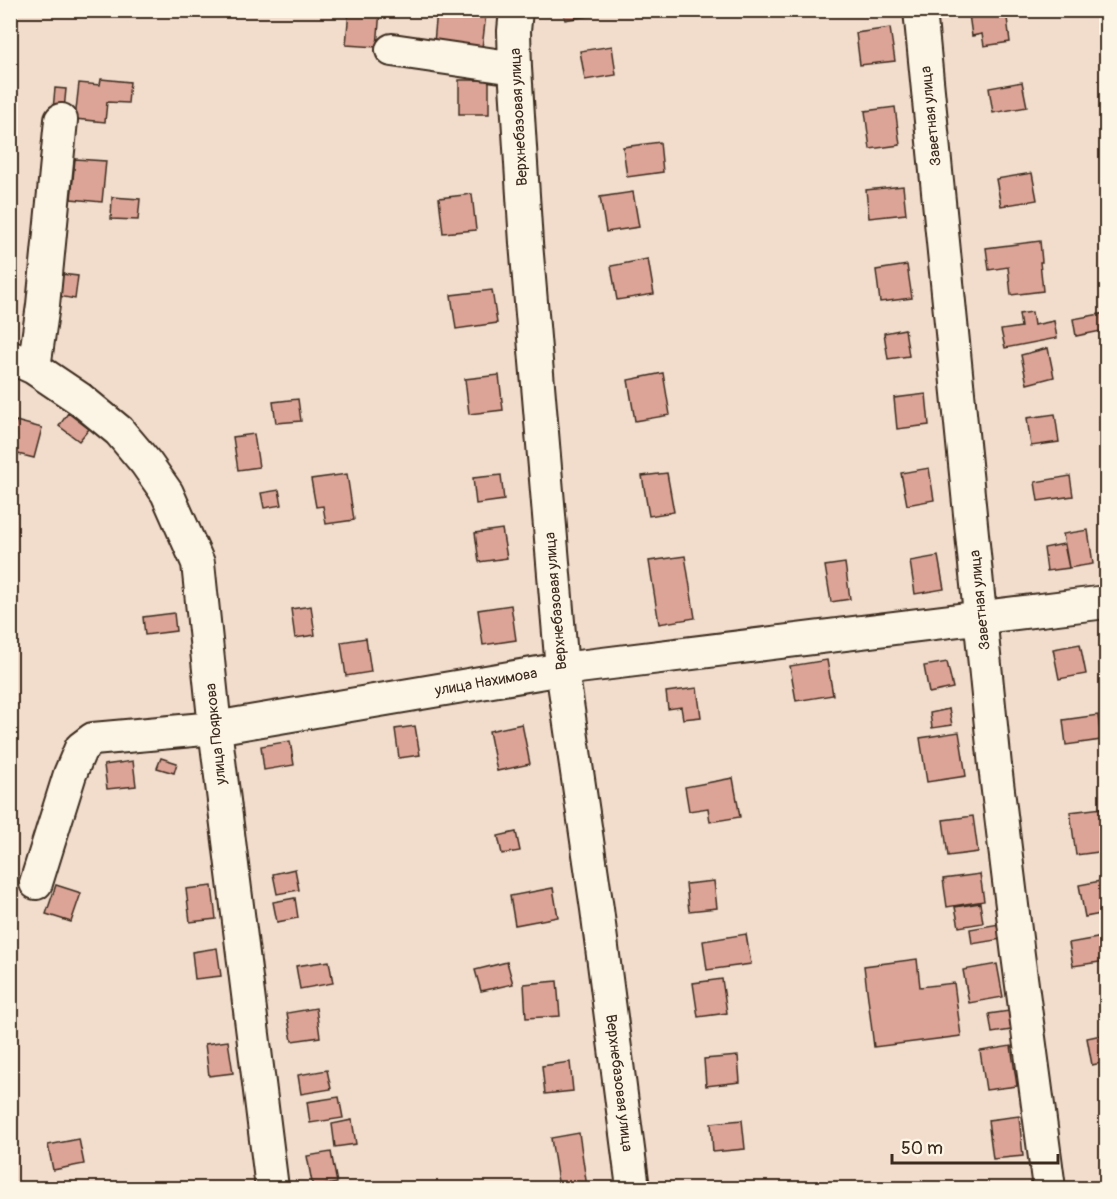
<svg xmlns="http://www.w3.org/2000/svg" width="1117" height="1199" viewBox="0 0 1117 1199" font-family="Pangolin,sans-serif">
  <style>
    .building { fill: #dca496; stroke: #3b2a1e; stroke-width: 1.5 }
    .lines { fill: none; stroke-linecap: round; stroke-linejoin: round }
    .minor-casing { stroke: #3b2a1e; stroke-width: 36 }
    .minor { stroke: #fcf5e5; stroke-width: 32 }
    .labels { text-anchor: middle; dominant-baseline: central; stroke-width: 4.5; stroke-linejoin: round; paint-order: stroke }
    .street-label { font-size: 15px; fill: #3b2a1e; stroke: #fcf5e5 }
  </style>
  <rect width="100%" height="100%" fill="#f2ddcd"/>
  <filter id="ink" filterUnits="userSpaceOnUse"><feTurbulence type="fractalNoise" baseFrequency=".0167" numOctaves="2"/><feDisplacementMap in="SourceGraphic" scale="12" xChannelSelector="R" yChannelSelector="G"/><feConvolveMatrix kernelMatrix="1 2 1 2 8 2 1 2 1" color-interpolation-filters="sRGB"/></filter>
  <g filter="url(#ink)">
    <path class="building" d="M349,10H380L377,47L346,45Z
      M437,10L486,14L482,48L434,43Z
      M563,10H589L590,16L565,20Z
      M980,10H1006L1010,42L984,46L982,34L972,36L969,14L981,12Z
      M890,28L895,61L860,65L856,33Z
      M612,46L616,75L585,80L580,51Z
      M101,79L130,82L128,103L107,102L105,122L75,119L79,83L100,85Z
      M459,80H489V114H459Z
      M1022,82L1027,107L993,113L989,88Z
      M55,88L66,89L64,110H53Z
      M895,107L900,145L870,149L865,111Z
      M660,142L663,172L627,177L623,147Z
      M75,159L106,161L102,202L71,199Z
      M1032,173L1037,200L1001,206L996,179Z
      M903,186L906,214L869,218L866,190Z
      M633,192L639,227L606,232L600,197Z
      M472,194L476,230L443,233L439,198Z
      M112,197L140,199L138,220L111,219Z
      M1040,241L1042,262H1040L1043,291L1011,295L1008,267L989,270L986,248Z
      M648,259L654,294L617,300L611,266Z
      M907,265L912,298L880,302L876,270Z
      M61,274L78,276L75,299L58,296Z
      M492,290L497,323L456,329L451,295Z
      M1032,312L1034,325L1054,321L1057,338L1005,348L1001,330L1021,327L1019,314Z
      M1106,313V330L1076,336L1073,319Z
      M905,329L909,356L888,359L884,333Z
      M1048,348L1054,377L1027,384L1021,355Z
      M663,373L670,415L635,421L628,380Z
      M499,375L503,410L469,414L465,379Z
      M926,394L929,425L897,429L894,398Z
      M298,399L301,421L276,423L273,402Z
      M68,413L89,429L79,441L59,426Z
      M1055,414L1059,442L1031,446L1027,418Z
      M16,421L42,428L34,458L10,452V440Z
      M254,434L259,467L238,470L233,437Z
      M929,468L934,500L907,505L901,473Z
      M667,473L674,512L649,516L642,476Z
      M347,474L354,520L326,524L323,506L316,507L311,479Z
      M501,475L504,500L476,504L473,478Z
      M1070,476L1073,496L1038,501L1035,482Z
      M279,490L282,505L264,508L261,493Z
      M502,529L507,558L479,562L475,533Z
      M1088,530L1093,564L1069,568L1063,534Z
      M1064,544L1069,568L1047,571L1044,548Z
      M685,556L695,618L659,624L649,561Z
      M938,556L944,589L915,594L910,561Z
      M845,563L850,599L831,602L825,566Z
      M511,605L516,640L483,645L478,610Z
      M311,606L315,635L295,638L291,609Z
      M174,613L176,631L145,635L143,617Z
      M366,638L371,672L346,676L341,642Z
      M1080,644L1086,674L1059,679L1053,649Z
      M827,660L833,695L796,701L790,666Z
      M947,662L953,688L929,693L924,666Z
      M697,688L701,717L683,719L681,707L668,709L666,692Z
      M949,709L952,725L932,728L930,713Z
      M1098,715L1101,740L1066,745L1063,720Z
      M522,724L530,764L497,771L489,731Z
      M415,726L420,755L399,758L395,729Z
      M959,732L966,776L927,782L920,738Z
      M290,741L294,765L264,770L261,746Z
      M161,758L177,763L174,773L157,768Z
      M133,761L136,786L107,789L104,765Z
      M733,778L740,817L710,822L708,808L689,811L685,787Z
      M1102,808L1106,851L1076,855L1070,812Z
      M973,816L978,852L948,856L943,820Z
      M516,832L520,851L502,854L498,836Z
      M295,869L299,890L277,894L273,874Z
      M980,874L984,901L947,907L943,879Z
      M1106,880V913L1085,917L1079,885Z
      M714,881L717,908L689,911L686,884Z
      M56,885L81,893L71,922L46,914Z
      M212,886L216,919L190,922L186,889Z
      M553,888L558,917L515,925L510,896Z
      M295,898L298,918L277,922L273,902Z
      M980,903L983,923L959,927L955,907Z
      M999,924L1002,939L972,944L970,929Z
      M746,934L751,964L707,970L703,941Z
      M1103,937L1106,961L1073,966L1069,943Z
      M217,948L221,976L195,979L192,952Z
      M917,959L920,987L954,983L961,1036L874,1047L864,966Z
      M329,961L333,983L300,989L296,966Z
      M507,962L513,984L481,991L475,970Z
      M997,964L1003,997L969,1003L963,970Z
      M722,979L727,1013L698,1017L693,983Z
      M557,981L560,1016L526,1018L524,984Z
      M316,1008L320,1037L292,1041L287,1013Z
      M1009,1011L1011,1030L992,1033L989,1014Z
      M1106,1034V1062L1092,1065L1087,1038Z
      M228,1041L233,1073L209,1076L205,1044Z
      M1011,1046L1017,1086L986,1090L980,1051Z
      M738,1056L740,1082L706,1086L704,1059Z
      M570,1062L573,1091L545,1094L542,1066Z
      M327,1070L331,1089L301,1094L298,1075Z
      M339,1097L343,1118L310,1123L307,1102Z
      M1019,1116L1023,1156L993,1159L988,1120Z
      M352,1120L356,1144L335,1147L332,1124Z
      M742,1120L745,1149L713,1152L711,1123Z
      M579,1133L587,1187L559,1188L551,1138Z
      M79,1139L84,1164L53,1170L48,1145Z
      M331,1152L337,1183L313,1188L307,1156Z"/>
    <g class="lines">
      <g class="minor-casing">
        <path id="minor" d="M516,10L514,31L515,68L526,243L562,669L597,909L633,1188
          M920,10L995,766L1018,955L1049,1188
          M392,50L515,68
          M10,357L34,368L80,399L119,431L146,463L167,493L198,563L215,728L272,1188
          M34,368L43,305L61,120
          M36,883L70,774L81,748L93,739L215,728L562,669L1106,602"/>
      </g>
      <use href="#minor" class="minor"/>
    </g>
  </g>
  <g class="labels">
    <g class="street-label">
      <text transform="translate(931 116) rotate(-96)">Заветная улица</text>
      <text transform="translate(519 117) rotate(-93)">Верхнебазовая улица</text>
      <text transform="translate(980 600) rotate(-96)">Заветная улица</text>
      <text transform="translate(556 601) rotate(-95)">Верхнебазовая улица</text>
      <text transform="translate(486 682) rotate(-10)">улица Нахимова</text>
      <text transform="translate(216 734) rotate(-96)">улица Пояркова</text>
      <text transform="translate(619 1083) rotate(83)">Верхнебазовая улица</text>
    </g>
  </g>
  <rect width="1117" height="1199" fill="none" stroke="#fcf5e5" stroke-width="36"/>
  <rect x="18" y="18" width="1081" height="1163" fill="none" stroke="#3b2a1e" stroke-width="2" filter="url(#ink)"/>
  <path d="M892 1154v9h166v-9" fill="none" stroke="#3b2a1e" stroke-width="3"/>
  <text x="901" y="1154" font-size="18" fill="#3b2a1e" stroke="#fcf5e5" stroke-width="4.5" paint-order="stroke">50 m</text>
</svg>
